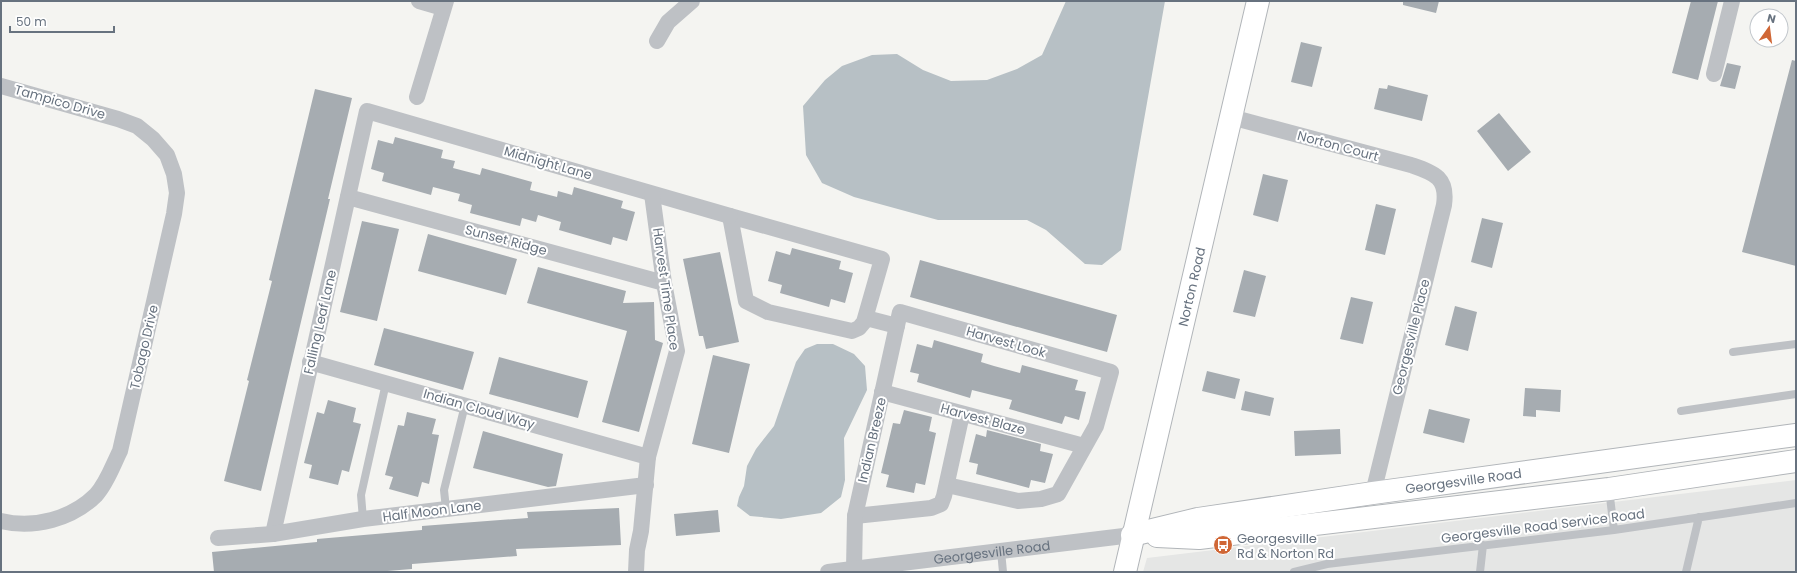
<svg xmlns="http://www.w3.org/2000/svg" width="1797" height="573" viewBox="0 0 1797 573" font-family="Poppins,sans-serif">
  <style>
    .built { fill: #e5e6e5 }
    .water { fill: #b7c0c5 }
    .building { fill: #a6acb1 }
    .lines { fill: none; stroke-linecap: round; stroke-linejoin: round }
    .secondary-casing { stroke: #b1b5b9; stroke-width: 24 }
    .lane { stroke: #bec1c5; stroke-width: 8 }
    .street { stroke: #bec1c5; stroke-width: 16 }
    .secondary { stroke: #fff; stroke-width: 22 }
    .labels { text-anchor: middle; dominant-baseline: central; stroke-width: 4; stroke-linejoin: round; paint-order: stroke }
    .street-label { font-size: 13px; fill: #67727f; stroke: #fff }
    .poi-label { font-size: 13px; fill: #67727f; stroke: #fff; text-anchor: start }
  </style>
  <rect width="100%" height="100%" fill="#f4f4f1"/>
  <path class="built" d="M1796,480V572H1143L1147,558Z"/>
  <path class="water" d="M1066,1H1165L1121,250L1102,265L1085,264L1046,230L1027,220H938L854,197L822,183L806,155L803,106L825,80L842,66L872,55L897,54L923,70L951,81L987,80L1017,69L1042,55Z
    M817,344H833L854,354L865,366L867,390L844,438L845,480L841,497L821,513L781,519L750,516L737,506L739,497L744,486L747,466L756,449L774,426L796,362L805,349Z"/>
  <path class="building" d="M1403,1H1439L1436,13L1403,5Z
    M1691,1H1718L1698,80L1672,73Z
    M1301,42L1322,47L1312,87L1291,82Z
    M1792,60L1796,61V266L1742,252Z
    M1727,63L1741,66L1735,89L1720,86Z
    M1388,85L1428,95L1422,121L1374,109L1379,88L1387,89Z
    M315,89L352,98L328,199H330L261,491L224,481L249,381L247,380L272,281L269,280Z
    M1499,113L1531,152L1508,171L1477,131Z
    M395,137L443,150L441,158L455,161L453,168L480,175L482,168L532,182L530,190L557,197L558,191L572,195L574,187L623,201L621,208L635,212L627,241L613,237L611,245L559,230L561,222L538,215L536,222L522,218L520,226L470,213L472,205L458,201L460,194L433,187L431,195L382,181L384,173L371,169L378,140L393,144Z
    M1263,174L1288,180L1278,222L1253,215Z
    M1376,204L1396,209L1385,255L1365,250Z
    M1482,218L1503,223L1492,268L1471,262Z
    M362,221L399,229L377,321L340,312Z
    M428,234L517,259L506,295L418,271Z
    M792,248L841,261L839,269L853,273L845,303L831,299L829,307L780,293L782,285L768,281L776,251L790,255Z
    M720,252L739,342L706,349L703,336H699L683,259Z
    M920,260L1117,315L1107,352L910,297Z
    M538,267L626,291L623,303L654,302L655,340L663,343L639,432L602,422L627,331L527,303Z
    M1244,270L1266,276L1255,317L1233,312Z
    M1351,297L1373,302L1363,344L1340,339Z
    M1455,306L1477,312L1468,351L1445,345Z
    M384,328L474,352L463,390L374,365Z
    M934,340L983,354L981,362L994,366L1020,373L1022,365L1078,380L1075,390L1086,392L1079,420L1065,416L1062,424L1009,409L1012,400L972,390L970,398L917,382L919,374L910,372L917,344L932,348Z
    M713,355L750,364L729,453L692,444Z
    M499,357L588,381L578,418L489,394Z
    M1207,371L1240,379L1235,399L1202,391Z
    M1525,388L1561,390L1560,412L1536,410V417L1523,416Z
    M1245,391L1274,398L1270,416L1241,410Z
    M328,400L356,408L353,422L361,424L349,472L342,470L338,485L309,478L312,465L304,463L317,412L324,414Z
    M1429,409L1470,419L1464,443L1423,433Z
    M904,410L932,417L929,431L936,433L925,485L916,483L914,493L886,487L889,475L881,473L893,423L900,424Z
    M407,412L436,419L432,434L439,435L429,484L422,482L418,497L389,489L393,477L385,475L398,425L404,426Z
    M1340,429L1341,454L1295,456L1294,431Z
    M987,430L1041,444L1040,451L1053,454L1045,483L1031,480L1029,488L976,474L978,464L969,462L976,434L986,437Z
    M483,431L563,454L556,486L548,487L473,468Z
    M619,508L621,545L516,549L517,556L412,564V569L375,572H214L212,552L317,542V539L422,530V526L528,518L527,512Z
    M718,510L720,532L676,536L674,514Z"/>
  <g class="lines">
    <g class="secondary-casing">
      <g id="secondary">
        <path id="s2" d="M1132,535L1198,519L1373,493L1796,435"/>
        <path d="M1157,536L1199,538L1609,489L1796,461"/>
        <path id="s3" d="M1125,572L1258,1"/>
      </g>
    </g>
    <path class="lane" d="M1733,352L1796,344
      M1681,411L1796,394
      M1609,489L1614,530
      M446,509L444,490L465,405
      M363,519L361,495L386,383
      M1001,551L1003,572
      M1294,572L1327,564L1614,530L1796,503
      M1480,572L1483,545
      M1686,572L1699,517"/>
    <g class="street">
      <path d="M419,1L443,8"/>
      <path d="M657,41L668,22L692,1"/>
      <path d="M1714,74L1732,1"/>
      <path d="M1,86L118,119L137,126L153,139L167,155L174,174L177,193L174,214L120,451C113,465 107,483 96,495C72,519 34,529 1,521"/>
      <path d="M417,97L446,1"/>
      <path d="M1231,117L1411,165C1434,173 1448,177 1444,205L1373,493"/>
      <path d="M348,197L664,283"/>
      <path d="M730,216L882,259L864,322L859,328L852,331L768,312L746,301Z"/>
      <path d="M866,318L897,326"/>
      <path d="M310,362L648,457"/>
      <path d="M882,392L1084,446"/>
      <path d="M855,516L931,508L941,504L944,496L962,414"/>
      <path d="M273,534L367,111L730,216"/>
      <path d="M218,538L273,534L363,519L646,485"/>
      <path d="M854,569L855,516L900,312L1111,372L1096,426L1058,494L1041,499L1018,501L947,485"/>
      <path d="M636,572L637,550L641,531L648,457L677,351L664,283L652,194"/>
      <path id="s1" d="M828,572L1132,535"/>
    </g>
    <use href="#secondary" class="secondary"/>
  </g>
  <defs>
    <g id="bus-disc" transform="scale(1)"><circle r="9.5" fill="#d06736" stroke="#fff"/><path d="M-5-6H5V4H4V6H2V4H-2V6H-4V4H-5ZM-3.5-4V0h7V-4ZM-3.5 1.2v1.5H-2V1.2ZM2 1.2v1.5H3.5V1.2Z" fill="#fff"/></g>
  </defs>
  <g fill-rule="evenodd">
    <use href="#bus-disc" x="1223" y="545"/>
  </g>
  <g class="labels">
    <g class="street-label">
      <text transform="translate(60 102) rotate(16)">Tampico Drive</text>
      <text transform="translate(1338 146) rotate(15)">Norton Court</text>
      <text transform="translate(548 163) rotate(16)">Midnight Lane</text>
      <text transform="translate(506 240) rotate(15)">Sunset Ridge</text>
      <text stroke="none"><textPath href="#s3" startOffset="293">Norton Road</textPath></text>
      <text transform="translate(666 289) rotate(82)">Harvest Time Place</text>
      <text transform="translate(320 322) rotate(-77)">Falling Leaf Lane</text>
      <text transform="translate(1411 337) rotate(-76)">Georgesville Place</text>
      <text transform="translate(1006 342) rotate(16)">Harvest Look</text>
      <text transform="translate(144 347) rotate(-77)">Tobago Drive</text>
      <text transform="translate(479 409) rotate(16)">Indian Cloud Way</text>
      <text transform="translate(983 419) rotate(15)">Harvest Blaze</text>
      <text transform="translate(872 440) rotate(-77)">Indian Breeze</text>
      <text stroke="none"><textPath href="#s2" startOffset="336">Georgesville Road</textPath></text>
      <text transform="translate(432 511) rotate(-7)">Half Moon Lane</text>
      <text transform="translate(1543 526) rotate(-7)">Georgesville Road Service Road</text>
      <text stroke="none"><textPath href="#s1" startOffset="165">Georgesville Road</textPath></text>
    </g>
    <g class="poi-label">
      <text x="1237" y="538">Georgesville<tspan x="1237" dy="15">Rd &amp; Norton Rd</tspan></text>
    </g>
  </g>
  <rect width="1797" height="573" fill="none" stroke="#67727f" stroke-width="4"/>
  <g transform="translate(1769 28) rotate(14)"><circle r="19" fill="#ffffff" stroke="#c2c7cc"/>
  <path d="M0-3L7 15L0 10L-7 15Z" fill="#d06736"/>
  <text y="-6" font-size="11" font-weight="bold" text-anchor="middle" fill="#67727f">N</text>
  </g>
  <path d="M10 26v6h104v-6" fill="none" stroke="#67727f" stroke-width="2"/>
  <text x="16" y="26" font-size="12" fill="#67727f" stroke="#ffffff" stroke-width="3" paint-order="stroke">50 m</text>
</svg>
